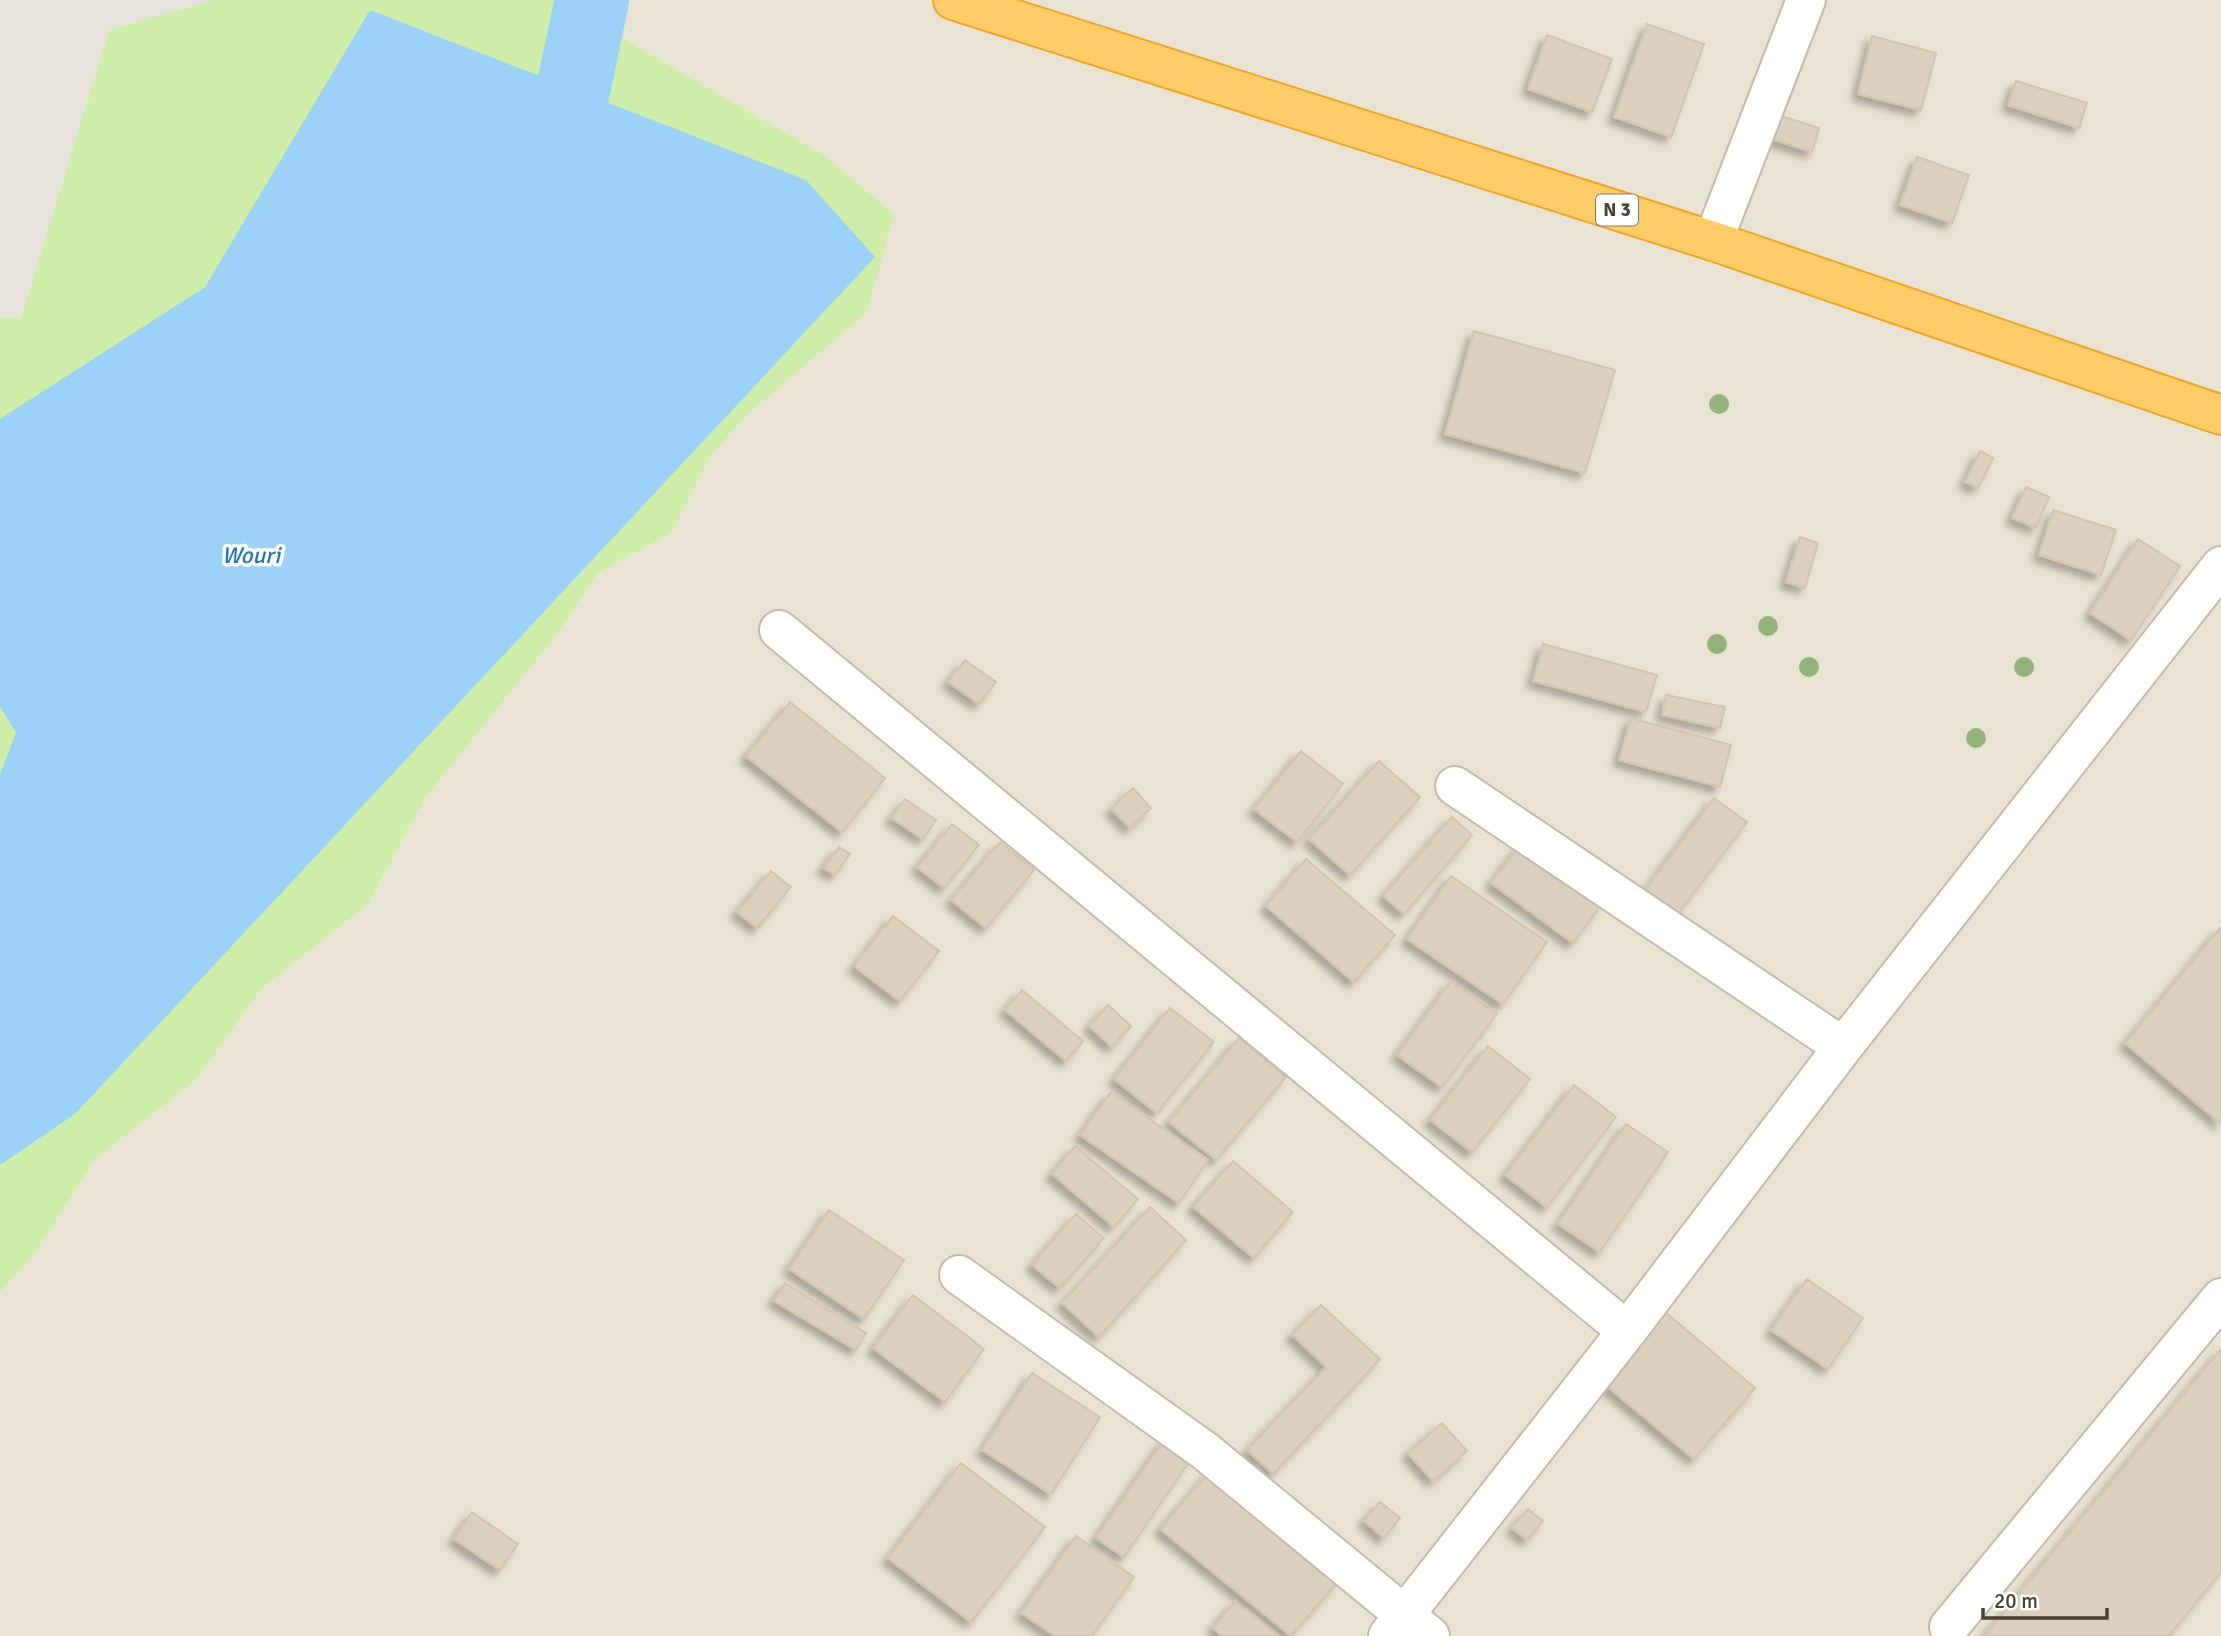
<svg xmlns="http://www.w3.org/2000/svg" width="2221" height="1636" viewBox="0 0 2221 1636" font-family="Signika,sans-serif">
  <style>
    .residential { fill: #e9e3d3 }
    .industrial { fill: #e7e2db }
    .green { fill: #cfeeaa }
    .water { fill: #9cd2f8 }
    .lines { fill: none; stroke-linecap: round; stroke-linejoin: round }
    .river { stroke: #9cd2f8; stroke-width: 74 }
    .building { fill: #dbcfbd; stroke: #d3c4ac; stroke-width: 2; filter: url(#shadow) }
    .minor-casing { stroke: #c4bbaa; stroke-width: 42 }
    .highway-casing { stroke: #eea627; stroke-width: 42 }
    .minor { stroke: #fff; stroke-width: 38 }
    .highway { stroke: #ffcd67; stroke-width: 38 }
    .tree { fill: #94b37a }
    .labels { text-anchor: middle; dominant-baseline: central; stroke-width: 7; stroke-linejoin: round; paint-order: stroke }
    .shield { fill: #fff; stroke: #7f7a71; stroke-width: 2 }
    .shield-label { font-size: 19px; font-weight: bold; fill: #484134 }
    .water-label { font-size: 23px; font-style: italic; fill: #2077b7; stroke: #fff }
  </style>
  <defs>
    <filter id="shadow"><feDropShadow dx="-6" dy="6" stdDeviation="3.5" flood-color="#0004"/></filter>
  </defs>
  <rect width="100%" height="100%" fill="#f5f0e6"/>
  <path class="residential" d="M557,0H2221V1636H0V1293L37,1250L95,1159L196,1080L261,989L368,904L425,798L558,633L598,573L671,533L711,455L750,412L894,214L824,155Z"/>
  <path class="industrial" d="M0,0H213L109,30L21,318L0,317Z"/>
  <path class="green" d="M213,0H557L824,155L894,214L867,312L750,412L711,455L671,533L598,573L558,633L425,798L368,904L261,989L196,1080L95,1159L37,1250L0,1293V317L21,318L109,30Z"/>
  <path class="water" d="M370,10L806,180L875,257L75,1114L0,1165V774L16,733L0,706V419L205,287Z"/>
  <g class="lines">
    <path class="river" d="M571,100L592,0"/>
  </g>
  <path class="building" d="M1647,24L1704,44L1671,137L1614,117Z
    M1547,35L1612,59L1592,112L1528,89Z
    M1872,36L1936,53L1921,110L1858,94Z
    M2016,81L2087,103L2079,128L2008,105Z
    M1769,112L1819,128L1812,152L1762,136Z
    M1917,157L1969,175L1952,223L1900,205Z
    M1474,331L1615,370L1585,473L1445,434Z
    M1980,451L1993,458L1978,488L1965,482Z
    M2026,487L2049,497L2036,528L2012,518Z
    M2053,510L2116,530L2101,575L2039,555Z
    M1800,537L1818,543L1805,588L1786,582Z
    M2138,539L2180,566L2131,640L2090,613Z
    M1543,644L1657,675L1646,712L1533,681Z
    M965,660L996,682L979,704L948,682Z
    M1666,695L1725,707L1720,728L1662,715Z
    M790,702L885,778L842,832L746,756Z
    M1631,718L1731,745L1720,787L1619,760Z
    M1301,751L1343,784L1297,842L1254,809Z
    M1379,761L1420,797L1350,875L1309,839Z
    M1133,788L1151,808L1130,828L1111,809Z
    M1714,798L1747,822L1677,915L1644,892Z
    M905,799L936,820L923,839L891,818Z
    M1452,817L1472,835L1404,914L1383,896Z
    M952,824L979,845L944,888L917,867Z
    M1000,842L1034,870L986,928L951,900Z
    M1521,844L1602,904L1573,943L1491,883Z
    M839,847L850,854L835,875L823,868Z
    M1306,859L1395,935L1354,982L1266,906Z
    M771,871L791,887L757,928L737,912Z
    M1451,876L1547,942L1503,1004L1407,939Z
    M893,916L939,951L900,1001L854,966Z
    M2221,927V1124L2125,1043Z
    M1451,981L1497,1014L1442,1087L1397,1055Z
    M1022,990L1083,1041L1066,1061L1005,1010Z
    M1108,1005L1131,1026L1112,1047L1089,1026Z
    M1170,1008L1214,1042L1157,1113L1114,1079Z
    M1239,1038L1286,1077L1216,1160L1169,1122Z
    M1488,1046L1530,1079L1472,1152L1430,1120Z
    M1574,1085L1616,1117L1547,1207L1505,1175Z
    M1111,1092L1208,1160L1179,1203L1080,1135Z
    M1626,1124L1668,1152L1600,1252L1558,1224Z
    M1075,1146L1138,1199L1114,1227L1052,1174Z
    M1233,1161L1293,1212L1254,1258L1193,1207Z
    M1150,1207L1186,1240L1099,1337L1062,1303Z
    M829,1210L904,1260L864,1319L789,1269Z
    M1076,1214L1104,1238L1060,1288L1032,1265Z
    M1807,1279L1863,1318L1828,1369L1771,1330Z
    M785,1283L866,1333L856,1350L774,1301Z
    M913,1295L984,1349L945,1402L873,1348Z
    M1321,1305L1380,1359L1273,1474L1247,1450L1326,1367L1292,1335Z
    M1664,1311L1755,1388L1694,1459L1603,1383Z
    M2221,1349V1572L2169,1636H1984Z
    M1032,1373L1100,1417L1051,1494L982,1450Z
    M1442,1423L1467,1451L1433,1481L1408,1453Z
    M1165,1438L1193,1456L1124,1557L1096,1538Z
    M961,1463L1045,1527L971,1622L888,1558Z
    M1210,1471L1340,1579L1291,1636L1160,1529Z
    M1380,1502L1400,1518L1384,1538L1364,1521Z
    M1528,1509L1543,1521L1527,1540L1512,1528Z
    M472,1512L518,1544L500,1570L454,1539Z
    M1076,1536L1134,1577L1092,1636H1055L1021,1613Z
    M1235,1601L1279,1636H1222L1213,1628Z"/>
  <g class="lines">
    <g class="minor-casing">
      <path id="minor" d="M1713,241L1806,0
        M779,630L1627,1331
        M1455,786L1843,1047
        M959,1275L1205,1451L1430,1636
        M1949,1627L2221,1298
        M1388,1636L1627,1331L1843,1047L2221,566"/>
    </g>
    <g class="highway-casing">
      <path id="highway" d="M953,0L1713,241L2221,415"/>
    </g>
    <use href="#minor" class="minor"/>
    <use href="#highway" class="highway"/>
  </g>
  <g class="tree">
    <circle cx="1719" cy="404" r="10"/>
    <circle cx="1768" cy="626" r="10"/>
    <circle cx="1717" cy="644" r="10"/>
    <circle cx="1809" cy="667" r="10"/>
    <circle cx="2024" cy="667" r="10"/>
    <circle cx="1976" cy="738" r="10"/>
  </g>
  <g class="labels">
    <rect class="shield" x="1596" y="194.5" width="42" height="31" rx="5"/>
    <g class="shield-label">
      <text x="1617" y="210">N 3</text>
    </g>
    <g class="water-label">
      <text x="251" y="555">Wouri</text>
    </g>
  </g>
  <path d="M1983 1608v10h124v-10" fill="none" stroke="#484134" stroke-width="3.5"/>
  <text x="1994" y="1608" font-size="21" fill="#484134" stroke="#ffffff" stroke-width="5" paint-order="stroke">20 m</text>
</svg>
